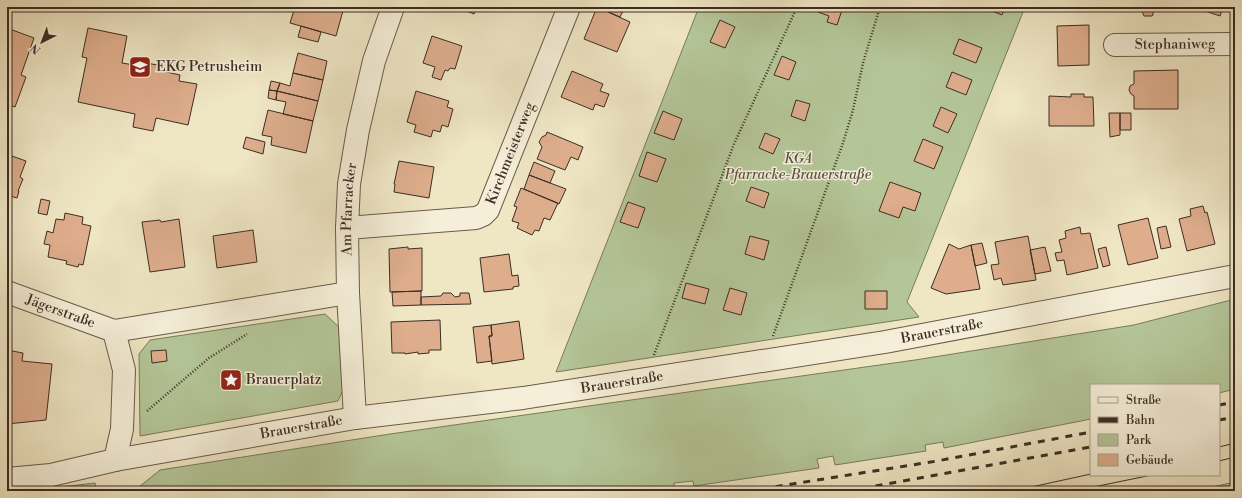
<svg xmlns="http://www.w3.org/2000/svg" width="1242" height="498" viewBox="0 0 1242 498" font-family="'Libre Bodoni',serif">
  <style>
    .green { fill: #b4c698; stroke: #787a5e }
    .building { fill: #ddad8c; stroke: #3d2d23 }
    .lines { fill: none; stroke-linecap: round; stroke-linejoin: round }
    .minor-casing { stroke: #6a5b4b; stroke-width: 24 }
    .path { stroke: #3d2d23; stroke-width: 2.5; stroke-dasharray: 1 2; stroke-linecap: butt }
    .minor { stroke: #f5efd9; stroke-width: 22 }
    .tram { stroke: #3d2d23; stroke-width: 1 }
    .rail { stroke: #3d2d23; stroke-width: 3; stroke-dasharray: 7 7; stroke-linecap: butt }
    .labels { text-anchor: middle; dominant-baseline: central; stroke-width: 3; stroke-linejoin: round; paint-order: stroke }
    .street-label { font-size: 14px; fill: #3d2d23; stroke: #f5efd9 }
    .poi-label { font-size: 14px; fill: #3d2d23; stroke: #f5efd9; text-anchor: start }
    .park-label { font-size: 14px; font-style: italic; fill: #5b5340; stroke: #f5efd9 }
  </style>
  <rect width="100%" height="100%" fill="#efe6c4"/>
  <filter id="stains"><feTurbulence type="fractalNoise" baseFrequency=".005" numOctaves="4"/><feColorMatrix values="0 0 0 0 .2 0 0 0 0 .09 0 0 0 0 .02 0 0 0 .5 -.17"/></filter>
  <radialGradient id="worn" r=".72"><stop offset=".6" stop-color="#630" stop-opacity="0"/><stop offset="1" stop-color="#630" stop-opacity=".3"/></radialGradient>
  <path class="green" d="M699,7H1025L907,302L919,317L556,372Z
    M1235,299V389L1219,393V385H1091V419L944,448L943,442L925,445L926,451L835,465L833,456L817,459L819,468L694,486L693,481L674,483L675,489L657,491H25L95,483L97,490L139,487L160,470L390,434L915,360L1134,325Z
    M325,314L341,329L343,390L338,401L140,436L139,354L150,340Z
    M1235,482V491H1194Z"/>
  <path class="building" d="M295,7H344L336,36L290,23Z
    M457,7H477L474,14Z
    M597,7L630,22L617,52L584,39Z
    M597,7H625L620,17Z
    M820,7H834L842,10L837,25L827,22L829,16L818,12Z
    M982,7H1005L1002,15Z
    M1133,7H1166V11H1153V15L1152,16H1144L1142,11H1133Z
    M1200,7H1235V9L1232,10L1223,7L1220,16L1199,9Z
    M720,20L735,27L725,48L710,42Z
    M1089,25V65L1058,66L1057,26Z
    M301,26L321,32L318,42L298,37Z
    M7,28L34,38L21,75L26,77L15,107L7,104Z
    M88,28L127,36L122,63L140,66L141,62L163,66L162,71L180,75L179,81L197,84L188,125L156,118L153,131L133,127L135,114L78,102L87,58L82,57Z
    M432,36L462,46L455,69L450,68L448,71L445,70L441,80L432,77L435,67L423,63Z
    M959,39L982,48L976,63L953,54Z
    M298,53L327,61L323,80L293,73Z
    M782,56L796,62L789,80L774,75Z
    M1178,70V109H1134V96L1131,94L1129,90L1130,86L1134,84V71Z
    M572,71L603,84L600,91L609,94L604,107L595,104L593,110L561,97Z
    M952,72L972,80L966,95L946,87Z
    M293,73L323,80L318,101L277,91L280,83L290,86Z
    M271,81L280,83L277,91L269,90Z
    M269,90L277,91L276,100L268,98Z
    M277,91L318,101L313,121L283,114L286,102L276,100Z
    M416,91L449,101L447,107L453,109L448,127L442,125L440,132L433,130L431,137L414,132L416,125L407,122Z
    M1071,94H1084V97H1093L1094,126H1049V96L1071,97Z
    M796,100L810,104L805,121L791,116Z
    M941,107L957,114L948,133L933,126Z
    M268,110L313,121L306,153L271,145L272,137L262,135Z
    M663,111L682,119L674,140L654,133Z
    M1109,113H1120V135L1110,137Z
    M1120,113H1131V130H1120Z
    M547,132L583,147L578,160L571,157L565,170L537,159L542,147L539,142L542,137L546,135Z
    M765,133L780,139L773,154L759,148Z
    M246,137L265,142L263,154L243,148Z
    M923,139L943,147L934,169L914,161Z
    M7,152L10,153L9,155L26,161L20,177L23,179L18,191H19L17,198L7,195Z
    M647,152L666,159L657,182L639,176Z
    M399,161L434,167L429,198L394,192L395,184H394Z
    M534,162L555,171L550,183L529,175Z
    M529,175L566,189L559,204L524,189Z
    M890,182L921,193L915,211L903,207L899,218L879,211Z
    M751,187L769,193L764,208L746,201Z
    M521,188L558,203L550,220L544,218L539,231L535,230L532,235L517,228L519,223L512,221L517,207L514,206Z
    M41,199L50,201L47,215L38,213Z
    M628,202L645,208L638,228L620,222Z
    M1203,206L1205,213L1207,212L1215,244L1187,251L1179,219L1191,216L1190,209Z
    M65,213L83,217L82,224L91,226L83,265L79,264L78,267L66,264L67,261L48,257L50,245L44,244L47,231L53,233L56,219L64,220Z
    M1148,218L1158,258L1128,265L1118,225Z
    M179,219L185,267L150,272L142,222L160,220L161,222Z
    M1166,226L1171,247L1161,249L1157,228Z
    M1080,227L1081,234L1090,233L1098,268L1067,275L1064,260L1057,261L1055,253L1062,252L1059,240L1066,238L1065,231Z
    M253,230L257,262L217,268L213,236Z
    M750,236L769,241L764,260L745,254Z
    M1028,236L1036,280L1003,285L1001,278L994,280L991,265L999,264L995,242Z
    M982,243L987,263L975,266L971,245Z
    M949,244L959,249L971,245L980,289L946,294L931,288Z
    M408,247V249L422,248V291L390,292L389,249Z
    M1045,247L1051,271L1035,274L1030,250Z
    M1106,247L1110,265L1103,267L1098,249Z
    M509,254L512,276L518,275L519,286L513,287V289L484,292L480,258Z
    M686,283L709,289L705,304L682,298Z
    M730,288L747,293L741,315L723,310Z
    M421,291V305L393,306L392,292Z
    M865,291H887V309H865Z
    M443,293H451L455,297L460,296V293H469L471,304L421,305V297L441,296Z
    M440,320L441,350H429V353L418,354V352L405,354V353H392L391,322Z
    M519,321L524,359L492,364L489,336H492L491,325Z
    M491,325L492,336H489L492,361L477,363L473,327Z
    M7,350L23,353L22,361L52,364L46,420L7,424Z
    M166,350L167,361L152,363L151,351Z"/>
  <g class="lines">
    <g class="minor-casing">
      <g id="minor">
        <path id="s1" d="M1115,45L1235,44"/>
        <path id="s2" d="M347,228L476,218L483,215L488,210L569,7"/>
        <path id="s3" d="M7,292L114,331L348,293"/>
        <path d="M114,331L124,370L122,429L115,460"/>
        <path id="s4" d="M355,418L348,293L347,228L349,184L358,130L374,61L393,7"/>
        <path id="s5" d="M7,479L51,475L115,460L355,418L523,398L885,342L1235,276"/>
      </g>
    </g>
    <path class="path" d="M773,336L843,143L853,110L863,63L880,7
      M654,355L734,144L797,7
      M147,411L209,358L247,334"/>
    <use href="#minor" class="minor"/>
    <path class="tram" d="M1219,447L1235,443
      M1219,461L1235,457
      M1013,491L1091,474
      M1074,491L1152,475"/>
    <path class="rail" d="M1219,405L1235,402
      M1219,420L1235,417
      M748,491L937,461L1091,432
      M848,491L1091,447"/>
  </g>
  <defs>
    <g id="school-square" transform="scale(1.15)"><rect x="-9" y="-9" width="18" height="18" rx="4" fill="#8f2418" stroke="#f5efd9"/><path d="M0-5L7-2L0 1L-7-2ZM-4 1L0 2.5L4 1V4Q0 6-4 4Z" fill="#fff"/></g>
    <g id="sight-square" transform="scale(1.15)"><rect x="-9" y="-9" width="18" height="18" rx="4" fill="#8f2418" stroke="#f5efd9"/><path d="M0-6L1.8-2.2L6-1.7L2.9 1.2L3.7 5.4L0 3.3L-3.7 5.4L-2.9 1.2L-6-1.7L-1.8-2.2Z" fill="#fff"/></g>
  </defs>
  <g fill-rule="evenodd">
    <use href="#school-square" x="140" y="67"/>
    <use href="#sight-square" x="231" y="380"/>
  </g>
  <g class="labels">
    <g class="street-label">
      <text stroke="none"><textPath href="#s1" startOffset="60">Stephaniweg</textPath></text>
      <text stroke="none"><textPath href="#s2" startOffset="205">Kirchmeisterweg</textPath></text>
      <text stroke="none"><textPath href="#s4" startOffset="209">Am Pfarracker</textPath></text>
      <text stroke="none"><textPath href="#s3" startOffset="57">Jägerstraße</textPath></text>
      <text stroke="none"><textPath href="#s5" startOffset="947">Brauerstraße</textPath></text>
      <text stroke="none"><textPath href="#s5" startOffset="623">Brauerstraße</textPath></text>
      <text stroke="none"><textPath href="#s5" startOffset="299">Brauerstraße</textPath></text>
    </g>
    <g class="poi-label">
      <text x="156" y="67">EKG Petrusheim</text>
      <text x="246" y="380">Brauerplatz</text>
    </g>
    <g class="park-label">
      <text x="798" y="159">KGA<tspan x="798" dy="16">Pfarracke-Brauerstraße</tspan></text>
    </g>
  </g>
  <rect width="1242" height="498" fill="none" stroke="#efe6c4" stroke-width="24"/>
  <rect x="8" y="8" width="1226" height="482" fill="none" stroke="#3d2d23" stroke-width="2"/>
  <rect x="12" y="12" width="1218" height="474" fill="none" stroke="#3d2d23"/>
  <rect x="1090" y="384" width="130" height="92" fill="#f5efd9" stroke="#aba190"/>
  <rect x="1098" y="397" width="20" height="6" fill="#f5efd9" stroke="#aba190"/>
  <text x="1126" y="404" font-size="12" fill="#3d2d23">Straße</text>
  <rect x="1098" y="417" width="20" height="6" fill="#3d2d23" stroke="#aba190"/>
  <text x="1126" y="424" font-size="12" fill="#3d2d23">Bahn</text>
  <rect x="1098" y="434" width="20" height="12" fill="#b4c698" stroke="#aba190"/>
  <text x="1126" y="444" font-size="12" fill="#3d2d23">Park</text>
  <rect x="1098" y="454" width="20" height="12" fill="#ddad8c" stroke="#aba190"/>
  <text x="1126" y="464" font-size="12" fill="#3d2d23">Gebäude</text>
  <g transform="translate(42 42) rotate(222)" stroke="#f5efd9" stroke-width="3" paint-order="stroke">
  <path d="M0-3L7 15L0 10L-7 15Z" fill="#3d2d23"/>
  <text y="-6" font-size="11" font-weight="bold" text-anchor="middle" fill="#3d2d23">N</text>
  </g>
  <rect width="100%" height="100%" filter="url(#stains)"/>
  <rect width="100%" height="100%" fill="url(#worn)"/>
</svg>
